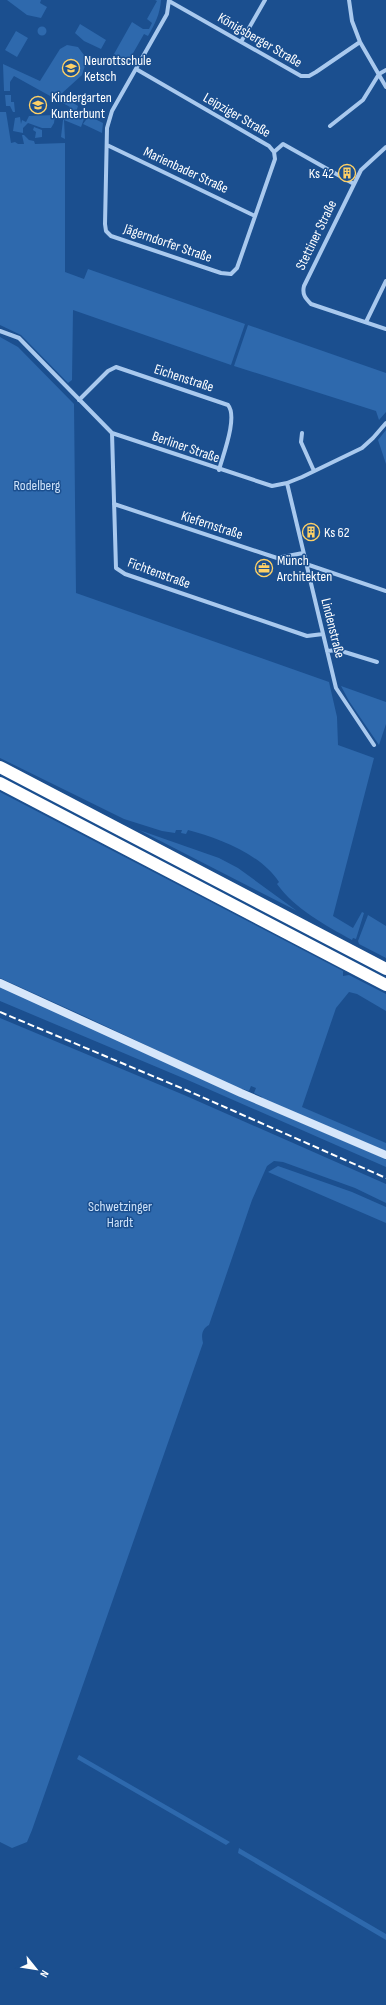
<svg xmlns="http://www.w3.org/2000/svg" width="386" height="2005" viewBox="0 0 386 2005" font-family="'Sofia Sans Condensed',sans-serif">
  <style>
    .green { fill: #2e69ad }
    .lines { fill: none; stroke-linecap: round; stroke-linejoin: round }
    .street { stroke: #a9c9ee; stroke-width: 4 }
    .secondary { stroke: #d6e6fa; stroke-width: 8 }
    .highway { stroke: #fff; stroke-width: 12 }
    .rail { stroke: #fff; stroke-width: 2; stroke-dasharray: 7 3; stroke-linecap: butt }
    .labels { text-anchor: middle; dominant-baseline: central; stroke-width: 3; stroke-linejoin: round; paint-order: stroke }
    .street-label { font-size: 14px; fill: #fff; stroke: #1b4f8f }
    .poi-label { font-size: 14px; fill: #fff; stroke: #1b4f8f; text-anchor: start }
    .park-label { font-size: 14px; fill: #cfe3fa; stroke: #1b4f8f }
  </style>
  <rect width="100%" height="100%" fill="#1b4f8f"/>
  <path class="green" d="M7,0H41L40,3L47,7L41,18L27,15Z
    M155,0H161C160,14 155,24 148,36L144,34L128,62L114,54L132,22L143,29H149L152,23L147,19L157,1Z
    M80,24L106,40L101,49L84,41L75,33Z
    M37.5 31a4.5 4.5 0 1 1 9 0a4.5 4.5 0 1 1-9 0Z
    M16,31L28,38L17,57L5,50Z
    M67,45L78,47L87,59L82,75L60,95L67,99L69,98L70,101L78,106L75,115L84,119L81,127L64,120L65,139L61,137L63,120L70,107L14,76L10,82V91H4L3,64L40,81L60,49Z
    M5,95H11V102H14L15,112H13L10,106H6Z
    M0,112H6L11,143L15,142L18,144H24L22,135H24L29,140L34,141L35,144L65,143V272L84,279L88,269L245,324L231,365L73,310L72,380L68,383L21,335L0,325Z
    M55,115L54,123L51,128H42L28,123L23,128V133L13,131L15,118L20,117L21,124L22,120L26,122L29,116Z
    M88,117L90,118L91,117L103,123L102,133L83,124Z
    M34,127L42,130V137L35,138L36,132L33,130Z
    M248,325L386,373V412L379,420L376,411L234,366Z
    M0,337L18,347L74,404L76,593L329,682L337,717L338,745L374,758L333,916L353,928L362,912L364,913L356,939L353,938L352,940C325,925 295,909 277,884L279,882C261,854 218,838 188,830L186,834L181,833L182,830H176L175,833L162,831L124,819L0,758Z
    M386,430V464L378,440Z
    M341,686L386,702V724L379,745L349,701Z
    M0,792L343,971V976L349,975L386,994V1011L357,994L349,992L336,1008L302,1107L386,1143V1151L262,1099V1097L254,1093L256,1088L251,1086L249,1091L233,1086L84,1016L0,978Z
    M139,830L219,858L238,868L297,911Z
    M368,915L386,926V958L359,944L358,941Z
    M0,986L245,1099L386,1159V1167L190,1081L0,1001Z
    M0,1018L184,1095L386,1184V1203L355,1188L283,1162L274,1161L267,1166L252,1200L209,1325C202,1329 201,1335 203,1343L32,1830L27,1842L12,1848L0,1842Z
    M278,1166L352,1192L386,1207V1223L268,1172Z
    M79,1755L230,1842L226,1845L77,1759Z
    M239,1848L386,1934V1940L238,1853Z"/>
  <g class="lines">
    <path class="street" d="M349,0L352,21L360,42L386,87
      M169,1L301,76H309L316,72L360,42
      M241,42L265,0
      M136,69L269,146L274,152L275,159L237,268L231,274L221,273L111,236L106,231L105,224L107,128L112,111L167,14L169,0
      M330,126L363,100L379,74L386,70
      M107,145L255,216
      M386,147L361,170L304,286C302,294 305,298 311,304L386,329
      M274,152L283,144L354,184
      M366,322L386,281
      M0,331L19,338L112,433L272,486L287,483L302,477L362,448L373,438L386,423
      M79,400L108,371L116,367L228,405C238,417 223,455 219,470
      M112,433L116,568L125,574L307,636L323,634
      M302,433L301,442L314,471
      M287,483L336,688L374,745
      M114,504L277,558L303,553
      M306,564L386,591
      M327,651L338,650L377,662"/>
    <path class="secondary" d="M0,983L241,1093L386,1155"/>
    <path class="highway" d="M0,767L386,969
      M0,783L386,985"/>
    <path class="rail" d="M0,1012L186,1090L386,1178"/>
  </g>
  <defs>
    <g id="school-ring" transform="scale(0.9)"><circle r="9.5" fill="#1b4f8f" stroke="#ffd166" stroke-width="1.5"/><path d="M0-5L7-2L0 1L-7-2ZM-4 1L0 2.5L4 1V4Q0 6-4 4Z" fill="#ffd166"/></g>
    <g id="building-ring" transform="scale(0.9)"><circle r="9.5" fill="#1b4f8f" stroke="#ffd166" stroke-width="1.5"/><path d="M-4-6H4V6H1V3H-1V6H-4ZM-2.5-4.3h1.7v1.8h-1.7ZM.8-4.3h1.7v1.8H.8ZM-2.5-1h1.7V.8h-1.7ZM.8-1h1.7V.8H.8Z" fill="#ffd166"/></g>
    <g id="office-ring" transform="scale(0.9)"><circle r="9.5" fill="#1b4f8f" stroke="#ffd166" stroke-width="1.5"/><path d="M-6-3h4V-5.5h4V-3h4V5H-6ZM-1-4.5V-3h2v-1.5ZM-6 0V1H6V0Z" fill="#ffd166"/></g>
  </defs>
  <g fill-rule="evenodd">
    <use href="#school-ring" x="71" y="68"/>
    <use href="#school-ring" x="38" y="105"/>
    <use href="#building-ring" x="347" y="173"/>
    <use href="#building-ring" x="311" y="532"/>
    <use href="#office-ring" x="264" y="568"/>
  </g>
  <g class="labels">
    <g class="street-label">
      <text transform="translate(260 40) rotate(30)">Königsberger Straße</text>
      <text transform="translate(237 115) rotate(30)">Leipziger Straße</text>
      <text transform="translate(186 170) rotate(25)">Marienbader Straße</text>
      <text transform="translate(316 235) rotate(-64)">Stettiner Straße</text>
      <text transform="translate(168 243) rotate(19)">Jägerndorfer Straße</text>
      <text transform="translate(184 378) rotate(18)">Eichenstraße</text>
      <text transform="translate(186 447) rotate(19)">Berliner Straße</text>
      <text transform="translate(212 525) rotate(18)">Kiefernstraße</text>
      <text transform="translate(159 573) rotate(20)">Fichtenstraße</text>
      <text transform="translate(333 628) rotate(76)">Lindenstraße</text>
    </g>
    <g class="poi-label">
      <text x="84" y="60">Neurottschule<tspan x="84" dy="16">Ketsch</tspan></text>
      <text x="51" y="97">Kindergarten<tspan x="51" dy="16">Kunterbunt</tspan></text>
      <text x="334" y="173" text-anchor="end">Ks 42</text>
      <text x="324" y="532">Ks 62</text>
      <text x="277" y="560">Münch<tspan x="277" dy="16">Architekten</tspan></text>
    </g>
    <g class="park-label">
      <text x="37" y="485">Rodelberg</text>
      <text x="120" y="1206">Schwetzinger<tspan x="120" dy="16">Hardt</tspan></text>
    </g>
  </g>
  <g transform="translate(36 1969) rotate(120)" stroke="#1b4f8f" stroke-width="3" paint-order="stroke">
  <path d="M0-3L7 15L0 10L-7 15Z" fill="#ffffff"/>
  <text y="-6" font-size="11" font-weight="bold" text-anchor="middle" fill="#ffffff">N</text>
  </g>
</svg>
